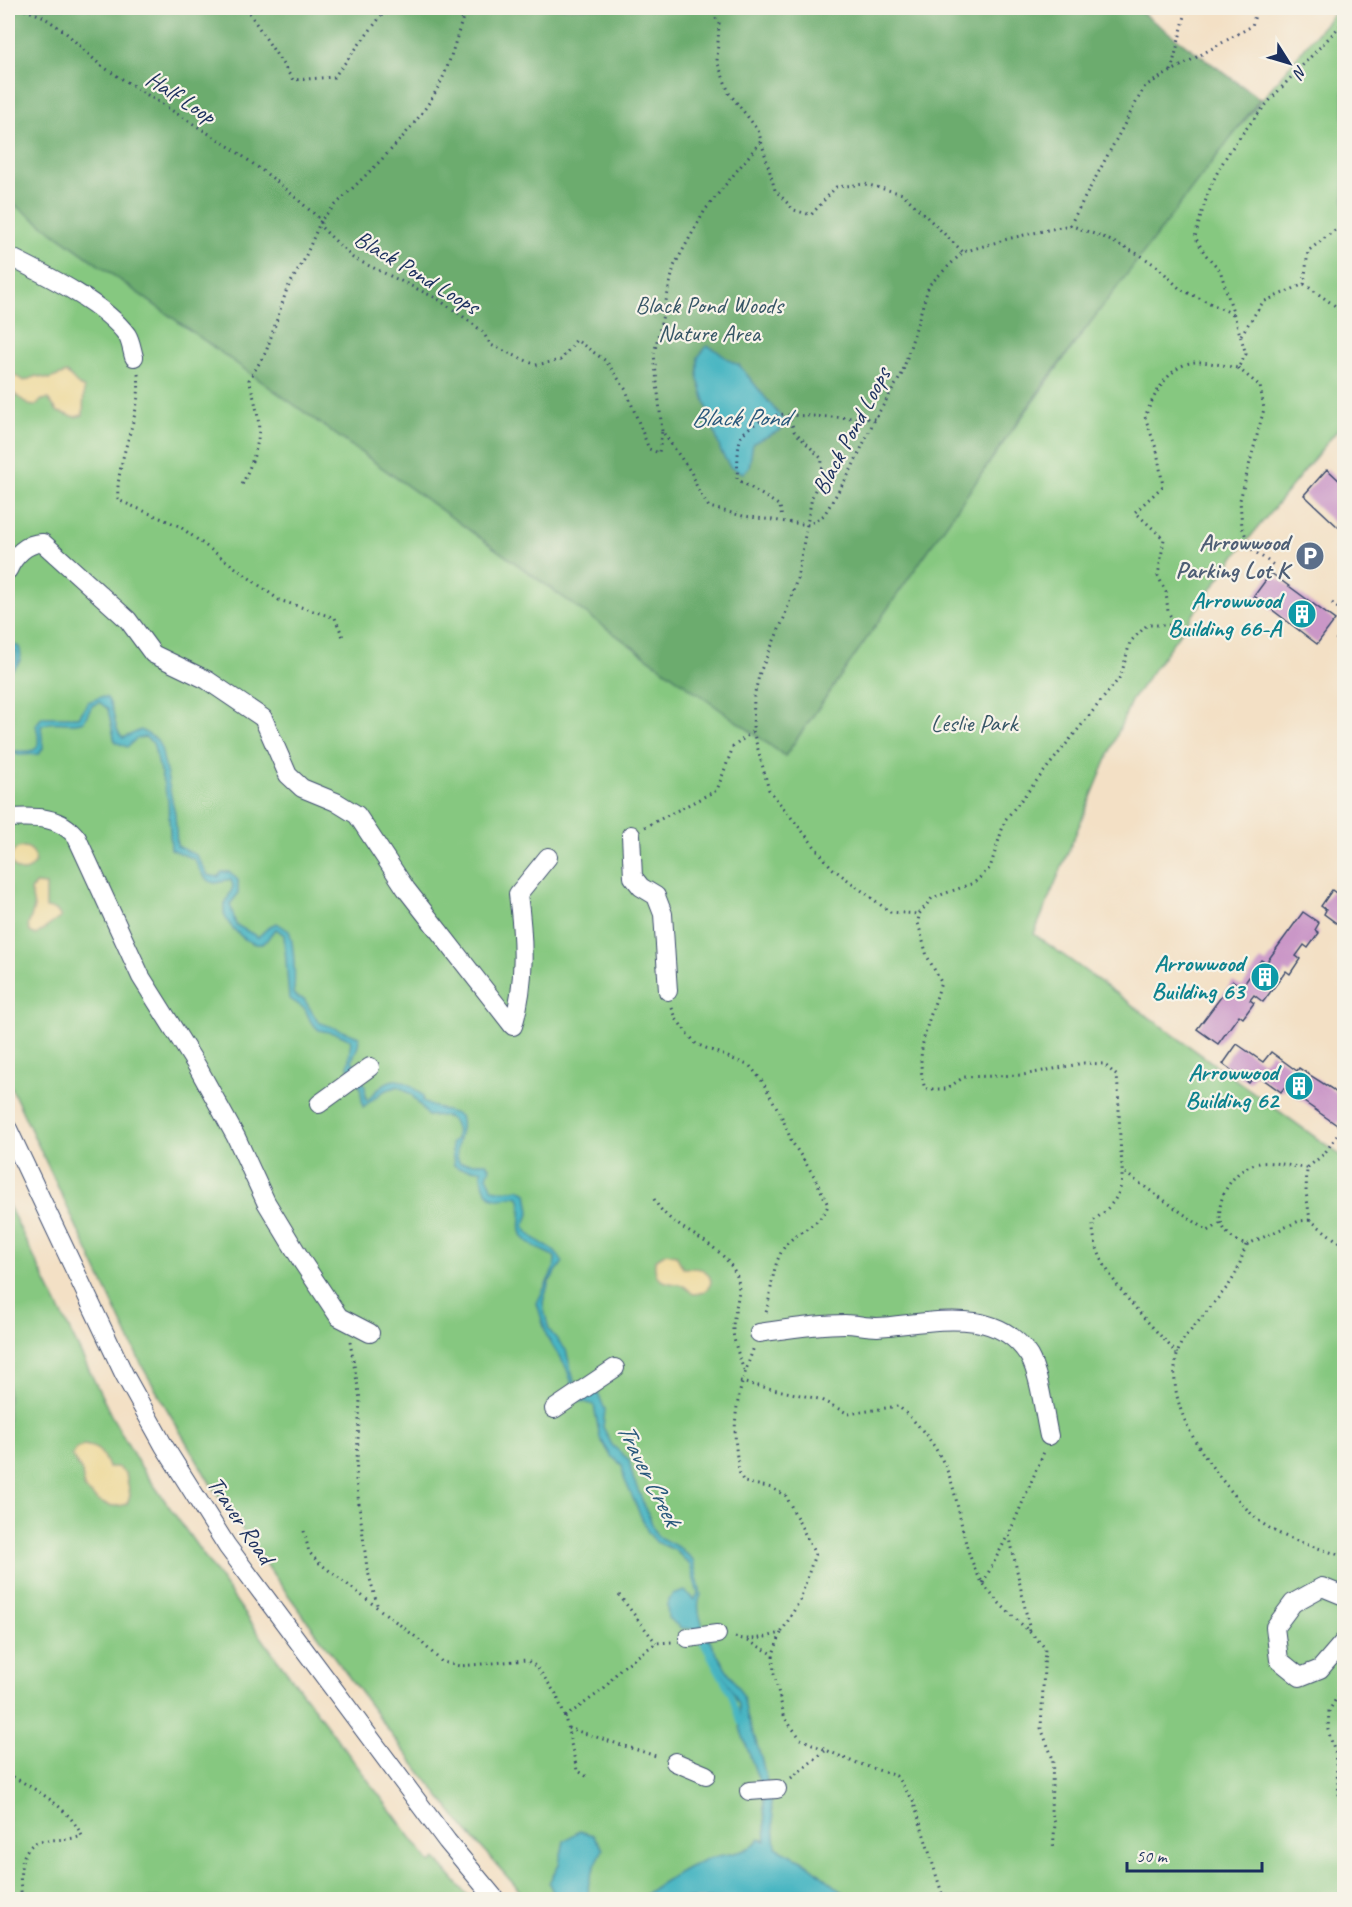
<svg xmlns="http://www.w3.org/2000/svg" width="1352" height="1907" viewBox="0 0 1352 1907" font-family="Caveat,sans-serif">
  <style>
    .green { fill: #86c880; stroke: #507c6f; stroke-width: 1.5 }
    .forest { fill: #6cac6e; stroke: #446e66; stroke-width: 1.5 }
    .sand { fill: #eeda9e; stroke: #84847e; stroke-width: 1.5 }
    .water { fill: #48b6c2; stroke: #327290; stroke-width: 1.5 }
    .lines { fill: none; stroke-linecap: round; stroke-linejoin: round }
    .stream { stroke: #48b6c2; stroke-width: 5 }
    .building { fill: #ca97c7 }
    .minor-casing { stroke: #3b4a6d; stroke-width: 20 }
    .path { stroke: #3b4a6d; stroke-width: 3; stroke-dasharray: 1.5 4.5; stroke-linecap: butt }
    .minor { stroke: #fff; stroke-width: 18 }
    .labels { text-anchor: middle; dominant-baseline: central; stroke-width: 4.5; stroke-linejoin: round; paint-order: stroke }
    .street-label { font-size: 24px; fill: #1b2f5e; stroke: #f7f3e8 }
    .park-label { font-size: 24px; fill: #365566; stroke: #f7f3e8 }
    .service-label { font-size: 24px; font-weight: bold; fill: #4e5e75; stroke: #f7f3e8; text-anchor: end }
    .culture-label { font-size: 24px; font-weight: bold; fill: #0d838f; stroke: #f7f3e8; text-anchor: end }
    .water-label { font-size: 26px; font-style: italic; fill: #28587c; stroke: #f7f3e8 }
  </style>
  <rect width="100%" height="100%" fill="#f7f3e8"/>
  <filter id="ink" filterUnits="userSpaceOnUse"><feTurbulence type="fractalNoise" baseFrequency=".0167" numOctaves="2"/><feDisplacementMap in="SourceGraphic" scale="12" xChannelSelector="R" yChannelSelector="G"/><feConvolveMatrix kernelMatrix="1 2 1 2 8 2 1 2 1" color-interpolation-filters="sRGB"/></filter>
  <filter id="wash" filterUnits="userSpaceOnUse"><feTurbulence type="fractalNoise" baseFrequency=".008" numOctaves="4" result="noise"/><feDisplacementMap in="SourceGraphic" scale="24" xChannelSelector="R" yChannelSelector="G"/><feGaussianBlur stdDeviation="1.35" result="paint"/><feColorMatrix in="noise" values="0 0 0 0 0 0 0 0 0 0 0 0 0 0 0 0 0 1.4 0 .05"/><feComposite in="paint" operator="in"/></filter>
  <g filter="url(#wash)">
    <rect width="100%" height="100%" fill="#f3e0c5"/>
    <path class="green" d="M1338,8H1344V422L1238,552L1131,701L1034,934L1344,1158V1899H527L465,1829L394,1738L278,1581L210,1483L143,1368L8,1081V200L785,756C962,501 1136,244 1338,8Z
      M8,1204L111,1415L139,1464L272,1652L427,1859L431,1863L436,1859L471,1899H8Z"/>
    <path class="forest" d="M8,8H1135L1260,99L1046,381L785,756L8,200Z"/>
    <path class="sand" d="M8,371L24,381L36,376L49,379L66,373C73,377 75,385 84,388L83,415L75,417L58,412L48,399L42,400L35,406L29,405L8,389Z
      M11 859a12 12 0 1 1 24 0a12 12 0 1 1-24 0Z
      M35,884L46,885V908L56,910L61,917L36,935L30,932L28,926L34,908L31,891Z
      M666,1253L676,1255L683,1268C696,1268 707,1266 711,1281C710,1290 701,1294 693,1294C689,1291 686,1286 681,1285C665,1282 653,1283 655,1260Z
      M84,1445C100,1448 102,1452 108,1467H117L126,1474L130,1495L127,1504C108,1510 97,1502 84,1488L82,1472L72,1456L76,1449Z"/>
    <path class="water" d="M707,346C720,350 726,361 739,365L785,422L781,430L753,443L749,467L743,473L730,467L721,452L698,379V357Z
      M8,642L19,647C24,660 18,666 8,673V667L16,661V651L8,647Z
      M101,697L107,698C117,711 112,729 123,738L141,730L156,739L161,748L175,814L177,846L196,855L208,875L218,877L222,872H229L238,880V894L230,904L236,925L258,937L270,926L277,923L289,931C294,942 296,983 293,993L296,997L304,999L318,1022L359,1037L358,1046L352,1060L365,1086L366,1100H368C391,1073 399,1075 423,1096V1101C429,1108 449,1110 460,1116C466,1133 450,1148 460,1163H486L490,1167L487,1176L493,1189L504,1191L519,1189L527,1193L530,1212L524,1226C533,1244 554,1245 563,1262L549,1282L543,1302L544,1310L549,1330L566,1350L575,1385L583,1393H598L605,1410L603,1427L612,1445L629,1460L633,1478L657,1536L680,1548L693,1560L701,1595C688,1618 728,1670 741,1692C746,1702 745,1713 749,1722C765,1762 773,1804 776,1847L807,1863L851,1899H639C660,1883 680,1871 704,1860C723,1852 746,1857 760,1838L766,1841L763,1792L740,1728L739,1705L734,1694L695,1629L681,1628L668,1618L667,1604L672,1595L685,1591L694,1600L698,1594L690,1565L675,1550L656,1542L648,1532L624,1478L622,1465L611,1456L600,1438L594,1405L578,1400L566,1367L547,1337L537,1303L555,1266V1257C546,1251 532,1248 525,1239C515,1228 526,1212 519,1197C511,1194 506,1199 498,1199C486,1198 481,1180 481,1170L458,1168L454,1165L451,1143L456,1139C459,1118 447,1114 428,1116L412,1095L398,1086L384,1091L363,1107L360,1086L348,1067L351,1040L338,1034L319,1030L311,1022L305,1009L289,998L284,935L276,929C271,932 268,940 264,943C251,950 226,925 224,913C223,902 230,897 233,886L231,880C224,879 223,882 217,883C204,883 199,868 194,859L171,849L168,800L153,743L145,737L136,739L127,747L115,742L108,709L99,702L92,706L84,721C70,727 54,718 41,726L43,748L39,754L19,755L8,751V746L11,751C36,752 43,753 36,725L42,717H79L88,702Z
      M579,1831L593,1835L603,1849C597,1863 582,1885 591,1899H556L549,1883L559,1864L564,1841Z"/>
    <g class="lines">
      <path class="stream" d="M701,1640L730,1693L740,1723"/>
    </g>
    <g id="blocks">
      <path class="building" d="M1327,469L1344,485V520L1338,527L1304,495Z
        M1271,573L1335,620L1317,644L1254,596Z
        M1332,890L1344,899V923L1341,921L1339,925L1324,914L1326,910L1321,906Z
        M1303,912L1319,923L1315,930L1319,933L1308,948L1304,945L1296,956L1300,959L1290,974L1286,971L1263,1002L1254,995L1250,1000L1254,1003L1243,1018L1239,1015L1218,1044L1197,1029L1233,981L1242,987L1261,960L1266,963Z
        M1237,1044L1263,1062L1271,1052L1297,1071L1299,1068L1332,1089L1344,1100V1114L1337,1125L1284,1088L1281,1092L1256,1074L1249,1083L1223,1064Z"/>
    </g>
  </g>
  <g filter="url(#ink)">
    <use href="#blocks" fill-opacity="0" stroke="#3b4a6d" stroke-width="1.5"/>
    <g class="lines">
      <g class="minor-casing">
        <path id="minor" d="M8,256C44,274 103,302 127,335C131,341 132,351 134,357
          M8,570C14,556 27,542 43,543L128,620L153,654L207,680L263,718L288,775L302,788L336,802L357,815L406,889L513,1026C526,982 524,939 518,894L548,857
          M8,818C34,817 60,815 77,838L141,977L197,1066L236,1137L266,1202L303,1263L339,1317L370,1333
          M631,835L633,877L641,887L656,896L663,914L668,991
          M319,1104L370,1067
          M8,1129L124,1374L164,1446L227,1546L447,1841L496,1900
          M759,1333C787,1329 816,1324 845,1324C855,1324 866,1327 877,1327C927,1324 996,1303 1029,1356C1040,1375 1044,1414 1049,1436
          M554,1409L615,1368
          M1344,1596L1322,1587L1293,1603L1275,1627L1279,1660L1300,1677L1320,1669L1344,1641
          M688,1638L717,1634
          M675,1762L706,1775
          M749,1791L777,1789"/>
      </g>
      <path class="path" d="M19,8L42,16L64,31L100,65L233,149L279,183L321,220L304,260L287,289L266,352L249,380C263,429 263,438 242,485
        M246,8L293,80L334,77L385,11L396,8
        M466,8C459,29 453,52 445,73C420,131 363,175 321,220V227L353,258L436,298L461,315L482,331L491,345L536,365L561,360L576,340L606,361L626,390L649,449L659,453L662,431L691,472L699,492L709,507L743,516L809,525L824,515L850,472L875,419L902,374L929,285L963,252L1011,238L1070,225L1105,238L1140,255L1158,267L1180,289L1233,314
        M709,8L719,23L717,61L729,93L758,130L775,190L794,210L811,215L836,187L865,184L903,194L963,252
        M1171,71L1187,8
        M1070,225L1145,86L1252,26L1257,8
        M1304,284L1344,312
        M1241,335L1263,302L1304,284L1308,251L1344,223
        M1238,368L1260,386L1264,409L1240,500L1242,527L1251,549L1275,566
        M138,374C143,416 115,458 118,500L179,526L279,600L335,618L343,637
        M789,415L875,419
        M662,431L654,354L674,266L705,210L761,141
        M1340,576L1344,580
        M1332,603L1344,613
        M1336,640L1344,628
        M753,731L769,790L832,868L890,912L919,914
        M645,827L717,790L733,747L753,731L754,696L760,672L784,618L797,579L812,497L821,476L822,459L794,431L789,415C776,411 743,426 740,440C737,452 738,467 737,479L780,506L782,519
        M672,1008L677,1020L696,1044L750,1066L762,1081L781,1115L792,1142L814,1176L828,1205C821,1227 795,1230 783,1249C771,1268 772,1294 765,1316
        M1344,1126L1324,1154L1307,1168L1306,1192L1310,1220L1344,1246
        M1307,1168C1293,1167 1274,1161 1260,1163C1230,1167 1205,1213 1230,1236C1234,1240 1241,1243 1246,1245L1299,1221L1310,1220
        M1125,1173L1208,1231L1221,1223
        M654,1199C671,1232 715,1236 735,1272C745,1290 732,1311 733,1331C734,1344 740,1358 744,1371
        M1246,1245L1237,1272L1229,1285L1182,1341C1158,1394 1198,1451 1231,1491C1243,1505 1255,1520 1271,1529C1293,1542 1321,1548 1344,1557
        M350,1342L360,1399L356,1480L367,1568L378,1608
        M1177,1354C1147,1319 1090,1269 1093,1221C1130,1193 1122,1178 1120,1138C1119,1117 1119,1097 1117,1076L1104,1064L1084,1063L1023,1075L964,1077L946,1089H925C913,1049 931,1020 941,982L927,956L918,923L919,914L932,898L974,883L990,868L1005,820L1121,676L1130,642L1147,625H1169L1173,620L1168,612L1166,592L1158,576L1164,539L1135,512L1163,486L1157,451L1145,417C1154,394 1171,360 1201,362C1213,363 1226,366 1238,368L1246,354L1220,270L1205,254L1195,237C1201,216 1206,195 1216,175C1241,124 1302,67 1341,25L1344,24
        M740,1382L819,1399L849,1414L898,1406C922,1426 943,1454 952,1484C961,1514 963,1545 977,1573C992,1603 1023,1622 1045,1648L1041,1728L1053,1759L1051,1811L1055,1823L1053,1850
        M304,1531L309,1552L318,1562L417,1638L442,1662L460,1666L526,1660L537,1667L556,1694L565,1717L577,1770L589,1778
        M983,1583L1008,1535
        M619,1595L656,1643
        M1030,1631L1009,1534L1044,1452
        M781,1633L773,1654L774,1674L785,1719L801,1739L851,1761L896,1776L913,1800L944,1900
        M735,1637C751,1642 765,1637 781,1633L800,1600L815,1554L786,1496L772,1488L744,1482L740,1475C730,1424 736,1396 754,1347
        M748,1641L773,1654
        M1344,1685L1329,1711L1328,1730L1335,1753L1344,1845
        M565,1717L604,1689L620,1669L656,1643L672,1642
        M568,1728L659,1757
        M8,1774C35,1789 68,1806 82,1836C70,1840 61,1839 49,1840C17,1840 19,1876 22,1900
        M791,1778L825,1751"/>
      <use href="#minor" class="minor"/>
    </g>
  </g>
  <defs>
    <g id="parking-disc" transform="scale(1.5)"><circle r="9.5" fill="#5c6f8a" stroke="#f7f3e8"/><path d="M-3.5-5.5H1a3.5 3.5 0 0 1 0 7H-1V5.5H-3.5ZM-1-3.4V-.6H.8a1.4 1.4 0 0 0 0-2.8Z" fill="#fff"/></g>
    <g id="building-disc" transform="scale(1.5)"><circle r="9.5" fill="#0f9aa8" stroke="#f7f3e8"/><path d="M-4-6H4V6H1V3H-1V6H-4ZM-2.5-4.3h1.7v1.8h-1.7ZM.8-4.3h1.7v1.8H.8ZM-2.5-1h1.7V.8h-1.7ZM.8-1h1.7V.8H.8Z" fill="#fff"/></g>
  </defs>
  <g fill-rule="evenodd">
    <use href="#parking-disc" x="1310" y="556"/>
    <use href="#building-disc" x="1302" y="614"/>
    <use href="#building-disc" x="1265" y="977"/>
    <use href="#building-disc" x="1299" y="1086"/>
  </g>
  <g class="labels">
    <g class="street-label">
      <text transform="translate(181 97) rotate(33)">Half Loop</text>
      <text transform="translate(417 272) rotate(31)">Black Pond Loops</text>
      <text transform="translate(851 431) rotate(-62)">Black Pond Loops</text>
      <text transform="translate(241 1520) rotate(56)">Traver Road</text>
    </g>
    <g class="park-label">
      <text x="709" y="305">Black Pond Woods<tspan x="709" dy="28">Nature Area</tspan></text>
      <text x="974" y="723">Leslie Park</text>
    </g>
    <g class="service-label">
      <text x="1289" y="542">Arrowwood<tspan x="1289" dy="28">Parking Lot K</tspan></text>
    </g>
    <g class="culture-label">
      <text x="1281" y="600">Arrowwood<tspan x="1281" dy="28">Building 66-A</tspan></text>
      <text x="1244" y="963">Arrowwood<tspan x="1244" dy="28">Building 63</tspan></text>
      <text x="1278" y="1072">Arrowwood<tspan x="1278" dy="28">Building 62</tspan></text>
    </g>
    <g class="water-label">
      <text x="740" y="417">Black Pond</text>
      <text transform="translate(649 1474) rotate(63)">Traver Creek</text>
    </g>
  </g>
  <rect width="1352" height="1907" fill="none" stroke="#f7f3e8" stroke-width="30"/>
  <g transform="translate(1289 63) rotate(127)" stroke="#f7f3e8" stroke-width="4.5" paint-order="stroke">
  <path d="M0-4.5L10 22L0 15L-10 22Z" fill="#1b2f5e"/>
  <text y="-9" font-size="16" font-weight="bold" text-anchor="middle" fill="#1b2f5e">N</text>
  </g>
  <path d="M1127 1862v9h135v-9" fill="none" stroke="#1b2f5e" stroke-width="3"/>
  <text x="1136" y="1862" font-size="18" fill="#1b2f5e" stroke="#f7f3e8" stroke-width="4.5" paint-order="stroke">50 m</text>
</svg>
